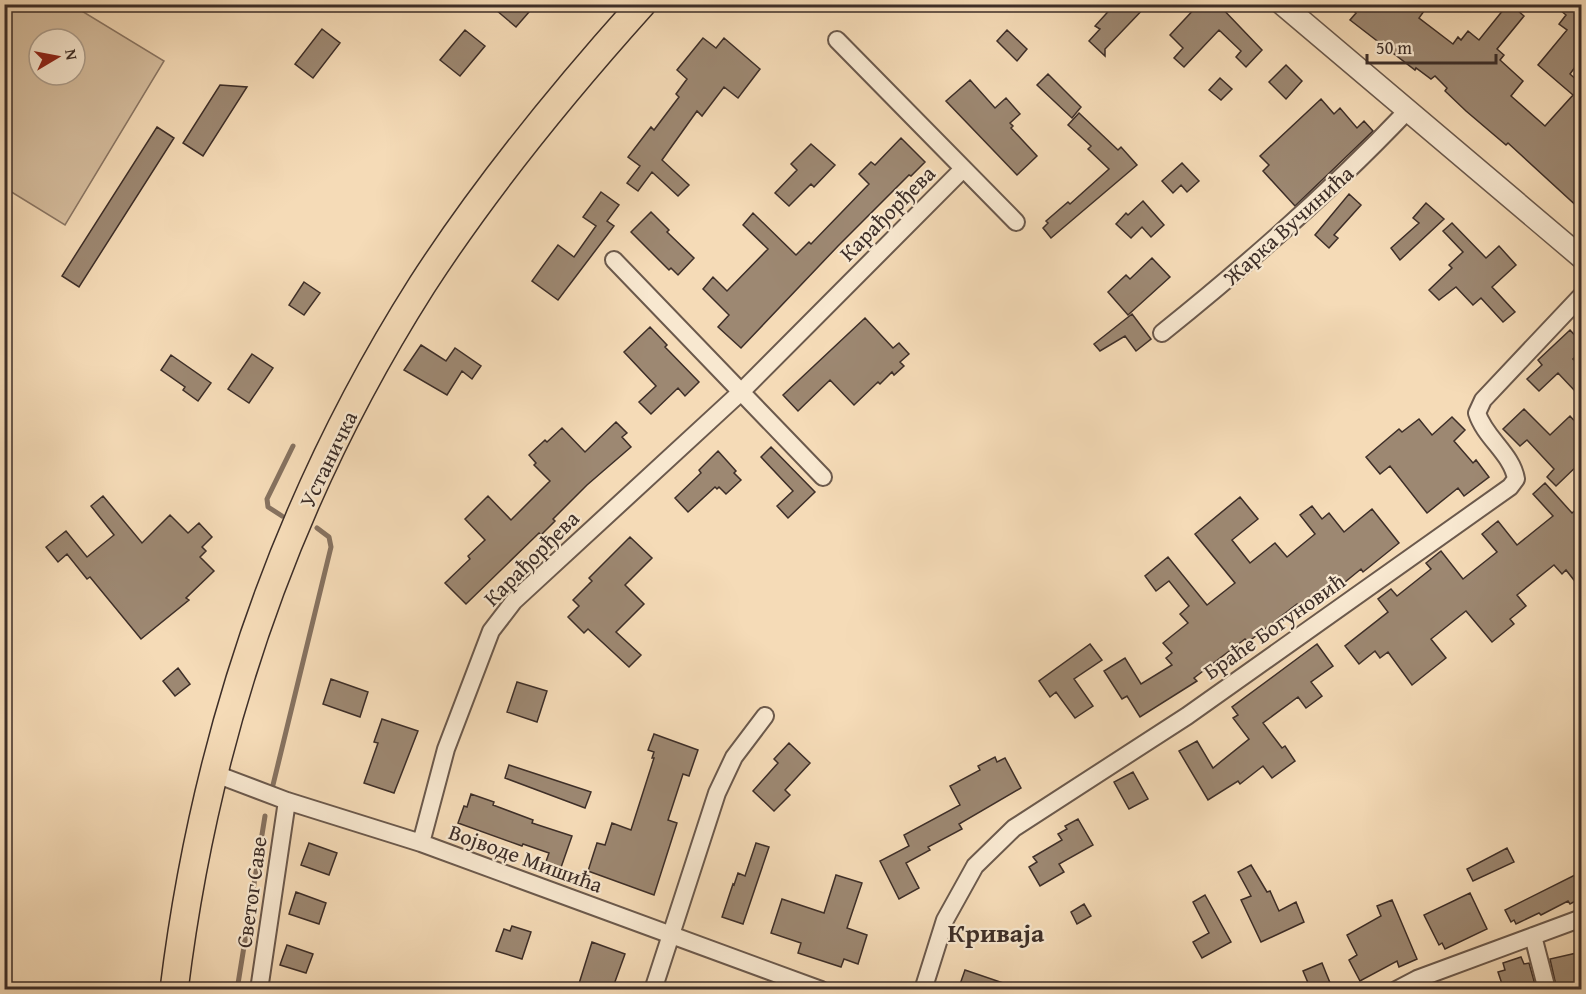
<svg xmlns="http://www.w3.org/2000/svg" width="1586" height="994" viewBox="0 0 1586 994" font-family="'Gentium Book Plus',serif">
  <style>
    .green { fill: #d6be9f; stroke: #8a7664; stroke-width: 1.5; fill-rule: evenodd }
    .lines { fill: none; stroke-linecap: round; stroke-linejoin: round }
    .stream { stroke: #867260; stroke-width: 5 }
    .building { fill: #9d8872; stroke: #3d2e28; stroke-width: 1.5 }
    .minor-casing { stroke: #6b594c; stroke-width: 20 }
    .tertiary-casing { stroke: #6b594c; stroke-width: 24 }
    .primary-casing { stroke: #3d2e28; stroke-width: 30 }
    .minor { stroke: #f8e8d0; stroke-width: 16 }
    .tertiary { stroke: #f8e8d0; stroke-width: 21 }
    .primary { stroke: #f5dbb7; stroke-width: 27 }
    .labels { text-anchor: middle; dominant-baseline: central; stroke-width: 4.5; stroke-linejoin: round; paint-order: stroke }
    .street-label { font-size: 22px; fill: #3d2e28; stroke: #f8e8d0 }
    .quarter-label { font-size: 26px; font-weight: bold; fill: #3d2e28; stroke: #f8e8d0 }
  </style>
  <rect width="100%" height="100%" fill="#f5dbb7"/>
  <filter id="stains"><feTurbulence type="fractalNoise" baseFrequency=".00333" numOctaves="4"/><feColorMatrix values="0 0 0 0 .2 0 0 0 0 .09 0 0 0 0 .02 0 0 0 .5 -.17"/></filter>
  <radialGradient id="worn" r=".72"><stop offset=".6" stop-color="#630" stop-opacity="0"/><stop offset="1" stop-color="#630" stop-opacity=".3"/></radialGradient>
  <path class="green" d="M4,5H72L164,61L65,225L5,188ZM39,39H75V75H39Z"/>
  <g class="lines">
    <path class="stream" d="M282,516L268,507L267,499L293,446
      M272,789L331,547L329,537L317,528
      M237,990L265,816"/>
  </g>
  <path class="building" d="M489,4H536L516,27Z
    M1115,4H1148L1105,49V56L1089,41L1100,29L1095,26Z
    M1199,4H1218L1262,50L1246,67L1236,57L1241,51L1219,30L1184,67L1174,58L1183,48L1170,35Z
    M1345,4H1429L1419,18L1453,44L1458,37L1461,40L1468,31L1479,40L1508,4H1510L1524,16L1497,49L1504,55L1500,60L1523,81L1511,96L1545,126L1573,95L1538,65L1567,30L1559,24L1566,15L1553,4H1581V59L1570,74L1581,84V210L1508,143L1506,145L1466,111L1445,91L1447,88L1435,76L1431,79L1416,68L1415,70L1350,20L1356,13Z
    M322,29L340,43L313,78L295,64Z
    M465,30L485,46L460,76L440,60Z
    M1007,30L1027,49L1017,61L997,41Z
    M703,38L716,48L724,38L760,69L738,98L724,87L702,116L697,111L662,160L689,185L678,196L652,172L638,191L627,183L640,166L628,157L651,127L654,130L679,97L676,94L687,79L677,70Z
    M1286,65L1302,81L1286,99L1269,82Z
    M1048,74L1081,107L1072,118L1037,85Z
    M1220,78L1232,89L1221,100L1209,90Z
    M970,80L995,108L1006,98L1020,114L1010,123L1013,126L1011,128L1037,156L1017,175L946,101Z
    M220,85L247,87L203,156L183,143Z
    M1321,99L1334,114L1340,108L1357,128L1364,121L1373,131L1295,206L1263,171L1269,165L1260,156Z
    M1079,113L1118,150L1121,147L1137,165L1051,238L1043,228L1048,223L1046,221L1068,202L1070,204L1109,169L1088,149L1091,146L1068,125Z
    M157,127L174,138L79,287L62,276Z
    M901,138L925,162L911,176L909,175L838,246L741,348L718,327L729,315L703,289L713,277L727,291L768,249L743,225L753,213L796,255L809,242L811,244L869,184L859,174L871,162L875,165Z
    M811,144L835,165L814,187L811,184L789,206L775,193L797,170L791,164Z
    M1182,163L1199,181L1187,192L1181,185L1173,193L1162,181Z
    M601,192L619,205L607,221L614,226L558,300L532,281L558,245L574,257L596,226L583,217Z
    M1349,194L1361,205L1334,235L1338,238L1329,248L1315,235Z
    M1143,201L1164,225L1151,237L1142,227L1131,238L1116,224L1126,213L1128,215Z
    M1426,203L1444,219L1400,260L1391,248L1419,223L1413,218Z
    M651,212L669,230L667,232L694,258L678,275L671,268L669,270L631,232Z
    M1452,223L1486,258L1499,246L1516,265L1492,287L1515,312L1503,322L1481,298L1473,305L1456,287L1439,300L1429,290L1452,268L1449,265L1463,252L1443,231Z
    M1152,258L1170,277L1128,315L1108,292L1126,275L1130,279Z
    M304,282L320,293L304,315L289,305Z
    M1132,314L1151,339L1136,351L1125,336L1100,351L1094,344Z
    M865,318L893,348L899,343L909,354L900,362L904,366L894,375L892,372L880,384L878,382L854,405L830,380L798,411L783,395Z
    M650,327L667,345L665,347L699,382L685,396L678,388L651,414L639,402L656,386L624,352Z
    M1570,330L1581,342V351L1573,359L1581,367V383L1574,390L1558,373L1539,391L1527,379L1542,365L1538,360Z
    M421,345L446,361L455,348L481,366L472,379L462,371L447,395L404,370Z
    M252,354L273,368L249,403L228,389Z
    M171,355L211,383L198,401L183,390L185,387L161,370Z
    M1524,409L1550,435L1570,416L1581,428V462L1556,486L1547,477L1554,469L1527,440L1520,446L1503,429Z
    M1452,417L1465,430L1454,441L1473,463L1476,460L1489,477L1464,496L1458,488L1427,513L1390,466L1380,474L1366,457L1399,429L1402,432L1419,419L1432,435Z
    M616,422L627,433L622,437L631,447L587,485L553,519L555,521L541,535L539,533L466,604L445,583L470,559L468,556L485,540L465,519L488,496L511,520L550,481L534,465L536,463L529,455L545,440L547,442L562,428L585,452Z
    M771,447L815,492L788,518L777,506L793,491L761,457Z
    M718,451L736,471L734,473L741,480L726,494L719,487L717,489L715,487L688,512L675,498L701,473L699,470Z
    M1545,483L1572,513L1581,505V589L1566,570L1562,574L1554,565L1517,595L1526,606L1510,619L1514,624L1492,642L1466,611L1431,639L1446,658L1412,685L1388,652L1380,658L1375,651L1359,664L1345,646L1388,612L1378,599L1391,589L1397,596L1431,569L1426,563L1441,551L1463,579L1497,552L1482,534L1498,521L1517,545L1553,516L1533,494Z
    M103,496L142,543L170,515L188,533L199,523L212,537L202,547L206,551L200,557L214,571L186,598L189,600L141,639L90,577L87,579L67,554L58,562L46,547L66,531L87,557L114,535L91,506Z
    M1240,497L1258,519L1232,540L1250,563L1275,543L1287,557L1315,534L1300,515L1312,506L1322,519L1329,513L1344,532L1372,509L1399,543L1363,572L1361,569L1334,591L1328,584L1299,607L1297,604L1248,642L1245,639L1194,678L1197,681L1140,717L1127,696L1122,699L1104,671L1125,658L1141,684L1172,665L1166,658L1172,653L1163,643L1188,623L1180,614L1189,606L1169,581L1156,591L1145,576L1168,557L1207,605L1235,583L1195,534Z
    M630,537L652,558L625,585L644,604L616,632L641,655L629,667L588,629L584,633L568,617L579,606L573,600L592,581L589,578Z
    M1090,644L1102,660L1074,679L1093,706L1075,718L1056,692L1050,697L1039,681Z
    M1317,644L1333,666L1311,682L1322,696L1306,708L1298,697L1263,723L1282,748L1285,746L1295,761L1272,778L1263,766L1240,784L1238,781L1208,800L1179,751L1197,741L1213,768L1249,739L1233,718L1238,715L1232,707Z
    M178,668L190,684L175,696L163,681Z
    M331,679L368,692L360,717L323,704Z
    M517,682L547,691L537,722L507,712Z
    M382,719L418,731L394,793L364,783L378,743L374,742Z
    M654,734L698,750L689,776L683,774L668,820L677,823L654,895L588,871L597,843L605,845L612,823L631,830L654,758H652L654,752L648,750Z
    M789,743L810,763L785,790L790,795L774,811L753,791L778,763L774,759Z
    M995,757L997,762L1005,758L1021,788L959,824L962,829L928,847L930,850L906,863L919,888L899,899L880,861L909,846L904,835L960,805L950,786L980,770L978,766Z
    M509,765L591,792L585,808L505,778Z
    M1133,772L1148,799L1129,809L1114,782Z
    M471,794L494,802L493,805L533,820L532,823L572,836L558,876L543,870L549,853L523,844L522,846L458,823L464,806L467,807Z
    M1078,819L1093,845L1059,864L1064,872L1040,886L1029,867L1037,862L1033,857L1062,840L1058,834L1067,829L1065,826Z
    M309,843L337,853L329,875L301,865Z
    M756,843L769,847L743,924L722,917L733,884L734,885L738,873L745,876Z
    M1507,848L1514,862L1473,881L1467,869Z
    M1251,865L1267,892L1270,891L1279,911L1296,902L1304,922L1261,942L1241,900L1251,896L1238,872Z
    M1581,872V898L1570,904L1568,901L1541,915L1539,913L1516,924L1514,920L1511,922L1505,910Z
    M836,875L862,883L847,928L867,935L858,964L844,959L841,967L798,953L801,943L771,933L782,899L824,913Z
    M296,892L326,903L319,924L289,914Z
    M1470,893L1487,929L1445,949L1442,943L1439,945L1424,915Z
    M1205,895L1231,942L1202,958L1193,942L1209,933L1193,902Z
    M1392,900L1417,959L1399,967L1397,961L1360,981L1349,960L1357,955L1347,935L1381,916L1377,906Z
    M1084,904L1091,916L1077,924L1071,912Z
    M512,926L531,932L522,959L496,951L504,929L510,931Z
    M592,942L625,954L612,990H577Z
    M287,945L313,954L306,973L280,965Z
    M1581,952V990H1557L1550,959Z
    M1521,957L1524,964L1529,963L1536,988L1530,990H1504L1498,972L1505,970L1503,963Z
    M1322,963L1326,973L1333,990H1311L1303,971Z
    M965,970L1015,987V990H958Z"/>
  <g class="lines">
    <g class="minor-casing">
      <path id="minor" d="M837,40L1016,222
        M614,260L823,477
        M1162,333C1248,264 1332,190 1408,110
        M213,773L287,801L421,843L821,990
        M421,843L446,749L491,631L514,601L742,391L963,169
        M1533,936L1547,990
        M259,990L287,801
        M653,990L717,793L734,757L765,716
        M923,990L945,920L975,866L1014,828L1187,716L1510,487L1516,479C1512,454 1485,438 1477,413L1483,400L1582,295
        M1396,990L1417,979L1582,918"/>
    </g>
    <g class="tertiary-casing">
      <path id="tertiary" d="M1282,4L1582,258"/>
    </g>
    <g class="primary-casing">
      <path id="primary" d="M174,990C205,738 286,499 422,285C486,186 563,92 642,4"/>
    </g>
    <use href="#minor" class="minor"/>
    <use href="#tertiary" class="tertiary"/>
    <use href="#primary" class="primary"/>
  </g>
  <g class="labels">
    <g class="street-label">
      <text transform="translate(887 213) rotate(-45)">Карађорђева</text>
      <text transform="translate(1288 225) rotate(-42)">Жарка Вучинића</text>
      <text transform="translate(328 459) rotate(-64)">Устаничка</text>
      <text transform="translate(531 558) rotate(-45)">Карађорђева</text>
      <text transform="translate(1274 626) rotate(-35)">Браће Богуновић</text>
      <text transform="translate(526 858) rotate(20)">Војводе Мишића</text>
      <text transform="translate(251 892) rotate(-82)">Светог Саве</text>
    </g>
    <g class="quarter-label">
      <text x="996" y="932">Криваја</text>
    </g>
  </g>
  <rect width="1586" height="994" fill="none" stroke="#f5dbb7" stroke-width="24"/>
  <rect x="6" y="6" width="1574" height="982" fill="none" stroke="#3d2e28" stroke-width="3"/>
  <rect x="12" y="12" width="1562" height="970" fill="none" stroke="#3d2e28" stroke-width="1.5"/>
  <g transform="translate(57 57) rotate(80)"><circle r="28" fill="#f8e8d0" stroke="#ad9e8d" stroke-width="1.5"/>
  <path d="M0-4.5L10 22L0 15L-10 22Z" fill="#8f2418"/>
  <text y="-9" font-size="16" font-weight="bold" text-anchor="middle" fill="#3d2e28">N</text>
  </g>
  <path d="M1367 54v9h129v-9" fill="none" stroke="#3d2e28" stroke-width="3"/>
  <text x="1376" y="54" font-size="18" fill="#3d2e28" stroke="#f8e8d0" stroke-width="4.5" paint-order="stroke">50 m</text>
  <rect width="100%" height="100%" filter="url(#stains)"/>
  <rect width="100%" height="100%" fill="url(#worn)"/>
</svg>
